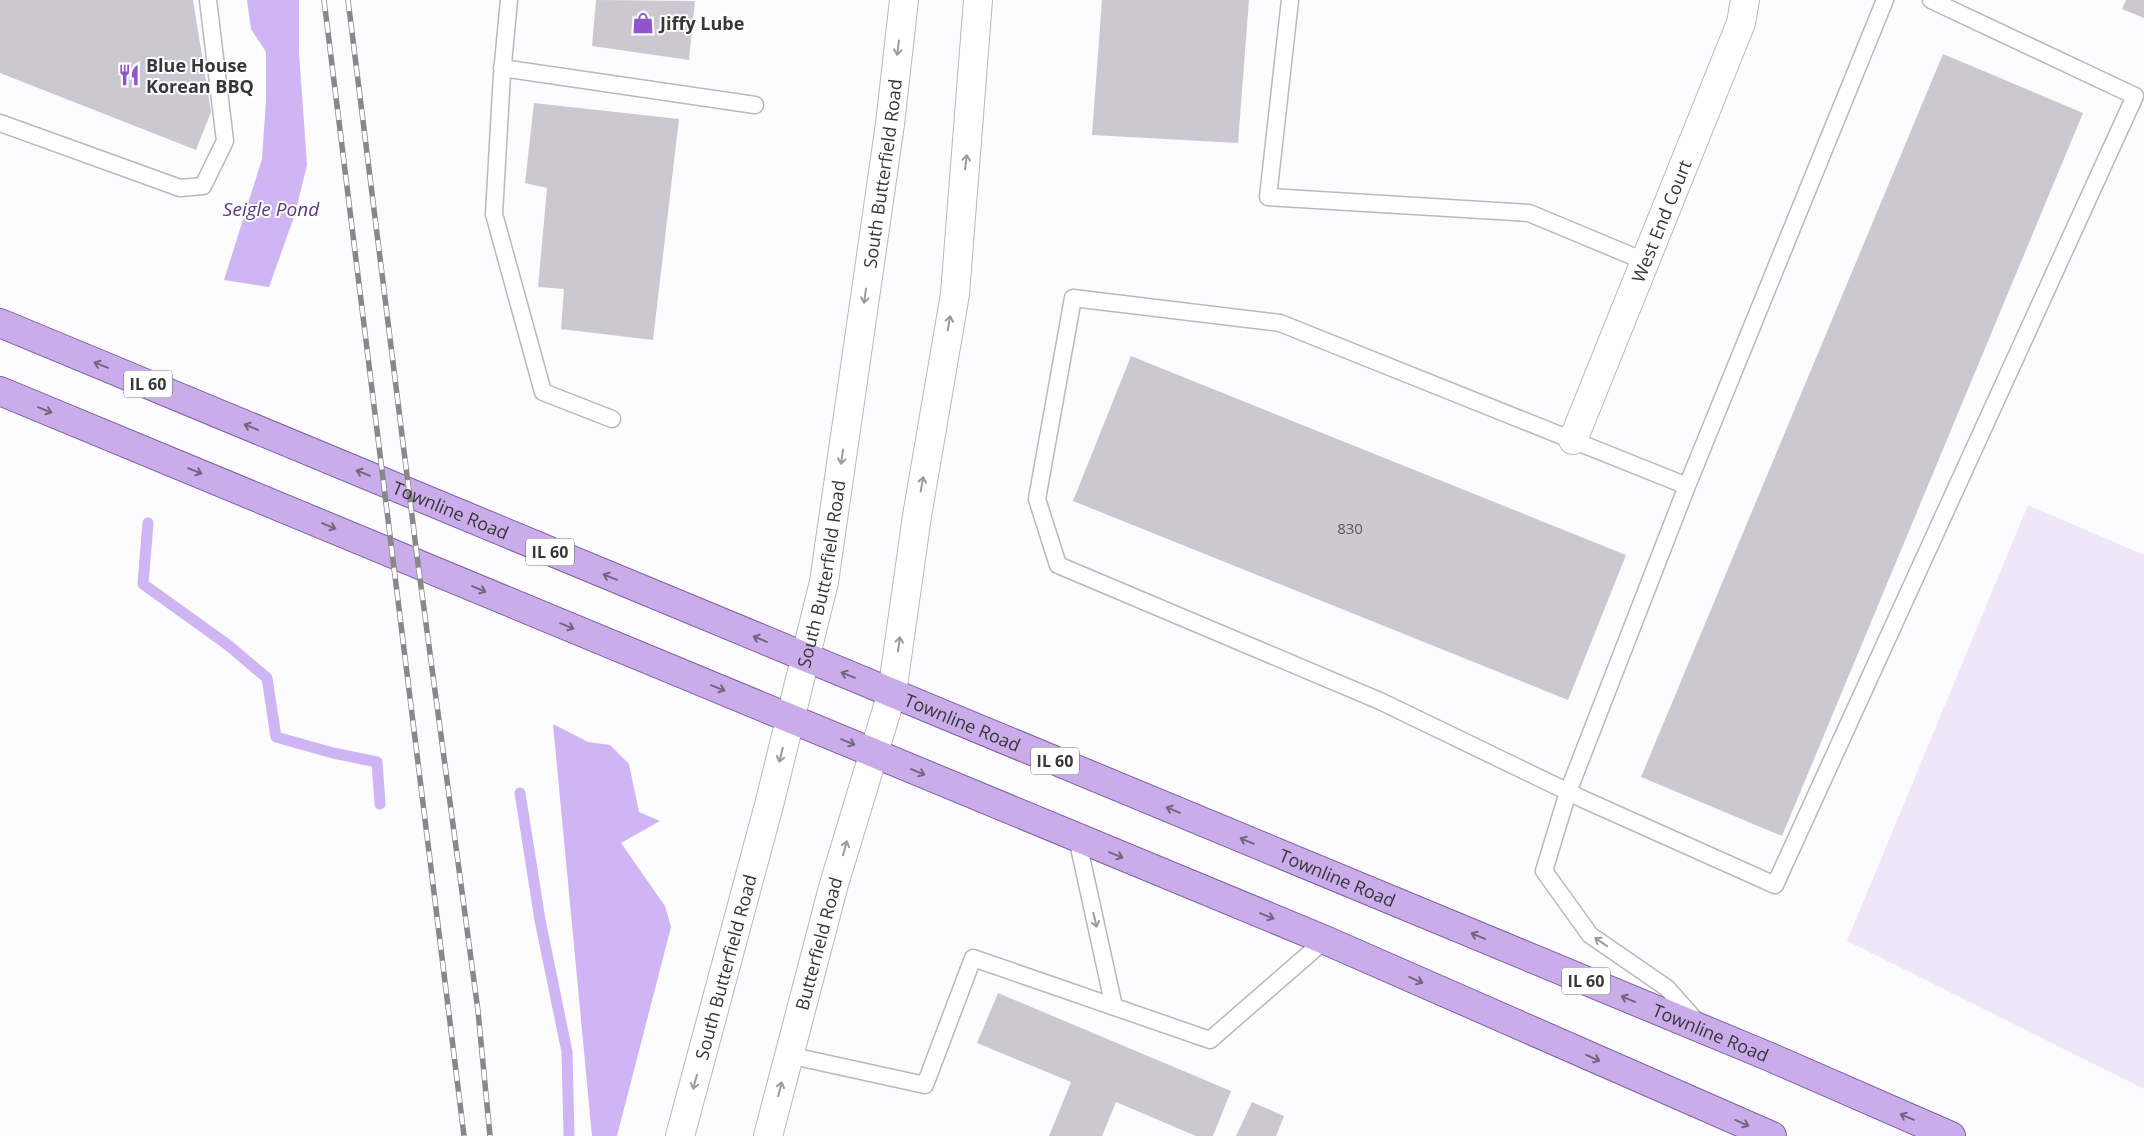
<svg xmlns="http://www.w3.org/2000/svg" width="2144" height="1136" viewBox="0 0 2144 1136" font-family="'Open Sans',sans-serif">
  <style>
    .green { fill: #efe7f9 }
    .water { fill: #d0b5f4 }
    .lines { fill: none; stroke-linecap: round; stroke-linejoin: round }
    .stream { stroke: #d0b5f4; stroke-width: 11 }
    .building { fill: #ccc8d1 }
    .lane-casing { stroke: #bab7c0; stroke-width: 19 }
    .street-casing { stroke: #bab7c0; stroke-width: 30 }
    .secondary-casing { stroke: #bab7c0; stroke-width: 30 }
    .primary-casing { stroke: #7e5fa2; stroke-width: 30 }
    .lane { stroke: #fff; stroke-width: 16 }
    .street { stroke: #fff; stroke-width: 28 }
    .secondary { stroke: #fff; stroke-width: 28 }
    .primary { stroke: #c9ace9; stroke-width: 28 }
    .rail-casing { stroke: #88878a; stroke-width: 5.5 }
    .rail { stroke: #fff; stroke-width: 4; stroke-dasharray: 11; stroke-linecap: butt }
    .oneway { stroke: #9b9a9c }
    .oneway2 { stroke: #71657f }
    .labels { text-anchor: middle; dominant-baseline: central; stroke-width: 4; stroke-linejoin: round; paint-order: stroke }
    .number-label { font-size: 15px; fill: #5c5a5f }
    .shield { fill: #fff; stroke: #737274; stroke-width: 1 }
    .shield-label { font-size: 16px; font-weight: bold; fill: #373639 }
    .poi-label { font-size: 18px; font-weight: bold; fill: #373639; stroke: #fff; text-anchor: start }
    .street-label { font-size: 18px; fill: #373639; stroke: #fff }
    .water-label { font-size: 19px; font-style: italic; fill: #5b3680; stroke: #fff }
  </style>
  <rect width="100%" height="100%" fill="#fcfbfe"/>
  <path class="green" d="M2028,505L2144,555V1089L1847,941Z"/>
  <path class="water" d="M247,0H299V53L307,165L295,214L269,287L224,280L262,159L266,101V52L251,29Z
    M553,724L588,742L610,745L629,764L639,812L660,821L621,843L665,906L671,927L617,1136H592Z"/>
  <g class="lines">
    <path class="stream" d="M148,523L143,584L228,645L267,678L276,737L333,753L377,762L380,804
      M520,793L540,920L567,1052L569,1136"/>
  </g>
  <path class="building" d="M0,0H193L211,112L196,150L0,73Z
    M596,0L695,1L689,60L592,46Z
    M1102,0H1249L1238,143L1092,135Z
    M2126,0H2144V18L2122,9Z
    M1943,54L2083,113L1782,836L1641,777Z
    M534,103L679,119L653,340L561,329L564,289L538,287L547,188L525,183Z
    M1131,356L1626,555L1568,700L1073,501Z
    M998,993L1231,1091L1213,1136H1196L1116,1102L1102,1136H1049L1071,1082L977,1043Z
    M1252,1102L1284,1116L1276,1136H1236Z"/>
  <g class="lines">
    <g class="lane-casing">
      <path id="lane" d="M509,0L502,74L494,214L543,392L612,419
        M1290,0L1268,197L1529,213L1644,261
        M1885,0L1687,486L1280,323L1073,298L1037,499L1058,565L1380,701L1585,800L1775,885L2135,96L1931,0
        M502,68L755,105
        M0,123L180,188L203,186L225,141L208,0
        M1687,486L1568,792L1544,871L1590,935L1667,988L1697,1022
        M1077,838L1114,1007
        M788,1055L925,1085L973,958L1210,1040L1325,940"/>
    </g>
    <g class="street-casing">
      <g id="street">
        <path id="s1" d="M1573,440L1741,23L1745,0"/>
      </g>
    </g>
    <g class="secondary-casing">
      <g id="secondary">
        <path id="s2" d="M680,1136L769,805L824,582L890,124L904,0"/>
        <path id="s3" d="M768,1136L834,884L892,693L917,516L955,294L978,0"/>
      </g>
    </g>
    <g class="primary-casing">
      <g id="primary">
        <path id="s4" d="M0,323L1770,1057L1951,1136"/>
        <path d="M0,391L1325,940L1772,1136"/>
      </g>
    </g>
    <use href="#lane" class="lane"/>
    <use href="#street" class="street"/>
    <use href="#secondary" class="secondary"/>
    <use href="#primary" class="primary"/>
    <g class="rail-casing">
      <path id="rail" d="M324,0L464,1136
        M348,0L418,564L478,1011L490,1136"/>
    </g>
    <use href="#rail" class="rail"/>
  </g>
  <defs><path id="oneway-shaft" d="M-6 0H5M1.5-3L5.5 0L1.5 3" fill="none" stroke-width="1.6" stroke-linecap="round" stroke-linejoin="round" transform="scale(1.25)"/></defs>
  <g class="oneway">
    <use href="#oneway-shaft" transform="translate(898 48) rotate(97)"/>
    <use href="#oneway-shaft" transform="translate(966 162) rotate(-83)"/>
    <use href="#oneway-shaft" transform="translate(865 296) rotate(98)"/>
    <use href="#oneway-shaft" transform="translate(949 323) rotate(-80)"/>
    <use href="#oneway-shaft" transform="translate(842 457) rotate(98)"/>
    <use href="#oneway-shaft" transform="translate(922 484) rotate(-80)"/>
    <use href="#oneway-shaft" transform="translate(899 644) rotate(-82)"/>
    <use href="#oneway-shaft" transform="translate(781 755) rotate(104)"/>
    <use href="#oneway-shaft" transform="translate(845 848) rotate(-74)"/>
    <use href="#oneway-shaft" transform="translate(1095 920) rotate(77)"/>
    <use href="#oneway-shaft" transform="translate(1601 942) rotate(-145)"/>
    <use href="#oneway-shaft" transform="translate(695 1082) rotate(105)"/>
    <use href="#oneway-shaft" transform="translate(780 1089) rotate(-76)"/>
  </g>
  <g class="oneway2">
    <use href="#oneway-shaft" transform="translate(101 365) rotate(-158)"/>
    <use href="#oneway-shaft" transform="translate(45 410) rotate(22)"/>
    <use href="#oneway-shaft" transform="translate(251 427) rotate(-158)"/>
    <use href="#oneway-shaft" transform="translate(195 471) rotate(22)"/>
    <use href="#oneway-shaft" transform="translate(363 473) rotate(-158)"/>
    <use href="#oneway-shaft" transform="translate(329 526) rotate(22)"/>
    <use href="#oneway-shaft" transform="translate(610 577) rotate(-158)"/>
    <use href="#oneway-shaft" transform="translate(479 589) rotate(23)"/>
    <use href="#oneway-shaft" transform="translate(567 626) rotate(22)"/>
    <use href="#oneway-shaft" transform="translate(760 639) rotate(-158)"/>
    <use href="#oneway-shaft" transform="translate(848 675) rotate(-158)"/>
    <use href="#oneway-shaft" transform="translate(718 688) rotate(22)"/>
    <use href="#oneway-shaft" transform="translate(848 742) rotate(23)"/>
    <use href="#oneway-shaft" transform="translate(918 772) rotate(23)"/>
    <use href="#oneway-shaft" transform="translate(1173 810) rotate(-158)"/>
    <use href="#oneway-shaft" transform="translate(1247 841) rotate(-157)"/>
    <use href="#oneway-shaft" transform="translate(1116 855) rotate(22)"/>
    <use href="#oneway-shaft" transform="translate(1267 916) rotate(22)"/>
    <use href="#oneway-shaft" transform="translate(1478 936) rotate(-157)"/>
    <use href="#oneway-shaft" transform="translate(1416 980) rotate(24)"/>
    <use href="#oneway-shaft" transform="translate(1628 999) rotate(-157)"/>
    <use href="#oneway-shaft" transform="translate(1593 1058) rotate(24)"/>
    <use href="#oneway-shaft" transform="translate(1907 1117) rotate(-157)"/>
    <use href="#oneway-shaft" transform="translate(1742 1123) rotate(24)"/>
  </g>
  <defs>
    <g id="shop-bare" transform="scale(1.725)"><path d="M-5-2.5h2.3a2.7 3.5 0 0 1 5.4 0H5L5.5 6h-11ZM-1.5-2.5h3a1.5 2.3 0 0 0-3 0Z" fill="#9054cb" stroke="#fff" stroke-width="2.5" paint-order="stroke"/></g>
    <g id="restaurant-bare" transform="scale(1.725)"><path d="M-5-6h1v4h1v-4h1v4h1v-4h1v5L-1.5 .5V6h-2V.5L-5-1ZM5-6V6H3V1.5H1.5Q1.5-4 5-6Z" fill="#9054cb" stroke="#fff" stroke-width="2.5" paint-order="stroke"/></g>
  </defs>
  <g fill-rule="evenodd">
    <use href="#shop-bare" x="643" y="23"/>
    <use href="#restaurant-bare" x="129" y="75"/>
  </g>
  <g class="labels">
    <g class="number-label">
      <text x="1350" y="528">830</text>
    </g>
    <g class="shield">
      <rect x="124" y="370.5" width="48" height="27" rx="4"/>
      <rect x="526" y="538.5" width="48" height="27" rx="4"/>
      <rect x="1031" y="747.5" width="48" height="27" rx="4"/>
      <rect x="1562" y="967.5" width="48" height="27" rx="4"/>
    </g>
    <g class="shield-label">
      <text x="148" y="384">IL 60</text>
      <text x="550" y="552">IL 60</text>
      <text x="1055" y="761">IL 60</text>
      <text x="1586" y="981">IL 60</text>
    </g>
    <g class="poi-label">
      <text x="660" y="23">Jiffy Lube</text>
      <text x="146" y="65">Blue House<tspan x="146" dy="21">Korean BBQ</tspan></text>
    </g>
    <g class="street-label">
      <text stroke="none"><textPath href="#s2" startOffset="985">South Butterfield Road</textPath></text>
      <text stroke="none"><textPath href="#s1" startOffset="236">West End Court</textPath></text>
      <text stroke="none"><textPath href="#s4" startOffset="488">Townline Road</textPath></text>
      <text stroke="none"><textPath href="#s2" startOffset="580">South Butterfield Road</textPath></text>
      <text stroke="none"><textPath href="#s4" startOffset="1042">Townline Road</textPath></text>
      <text stroke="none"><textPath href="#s4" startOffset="1448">Townline Road</textPath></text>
      <text stroke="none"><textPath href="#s3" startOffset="199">Butterfield Road</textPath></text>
      <text stroke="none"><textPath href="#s2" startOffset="175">South Butterfield Road</textPath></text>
      <text stroke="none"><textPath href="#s4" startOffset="1852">Townline Road</textPath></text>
    </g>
    <g class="water-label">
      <text x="271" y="209">Seigle Pond</text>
    </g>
  </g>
</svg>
